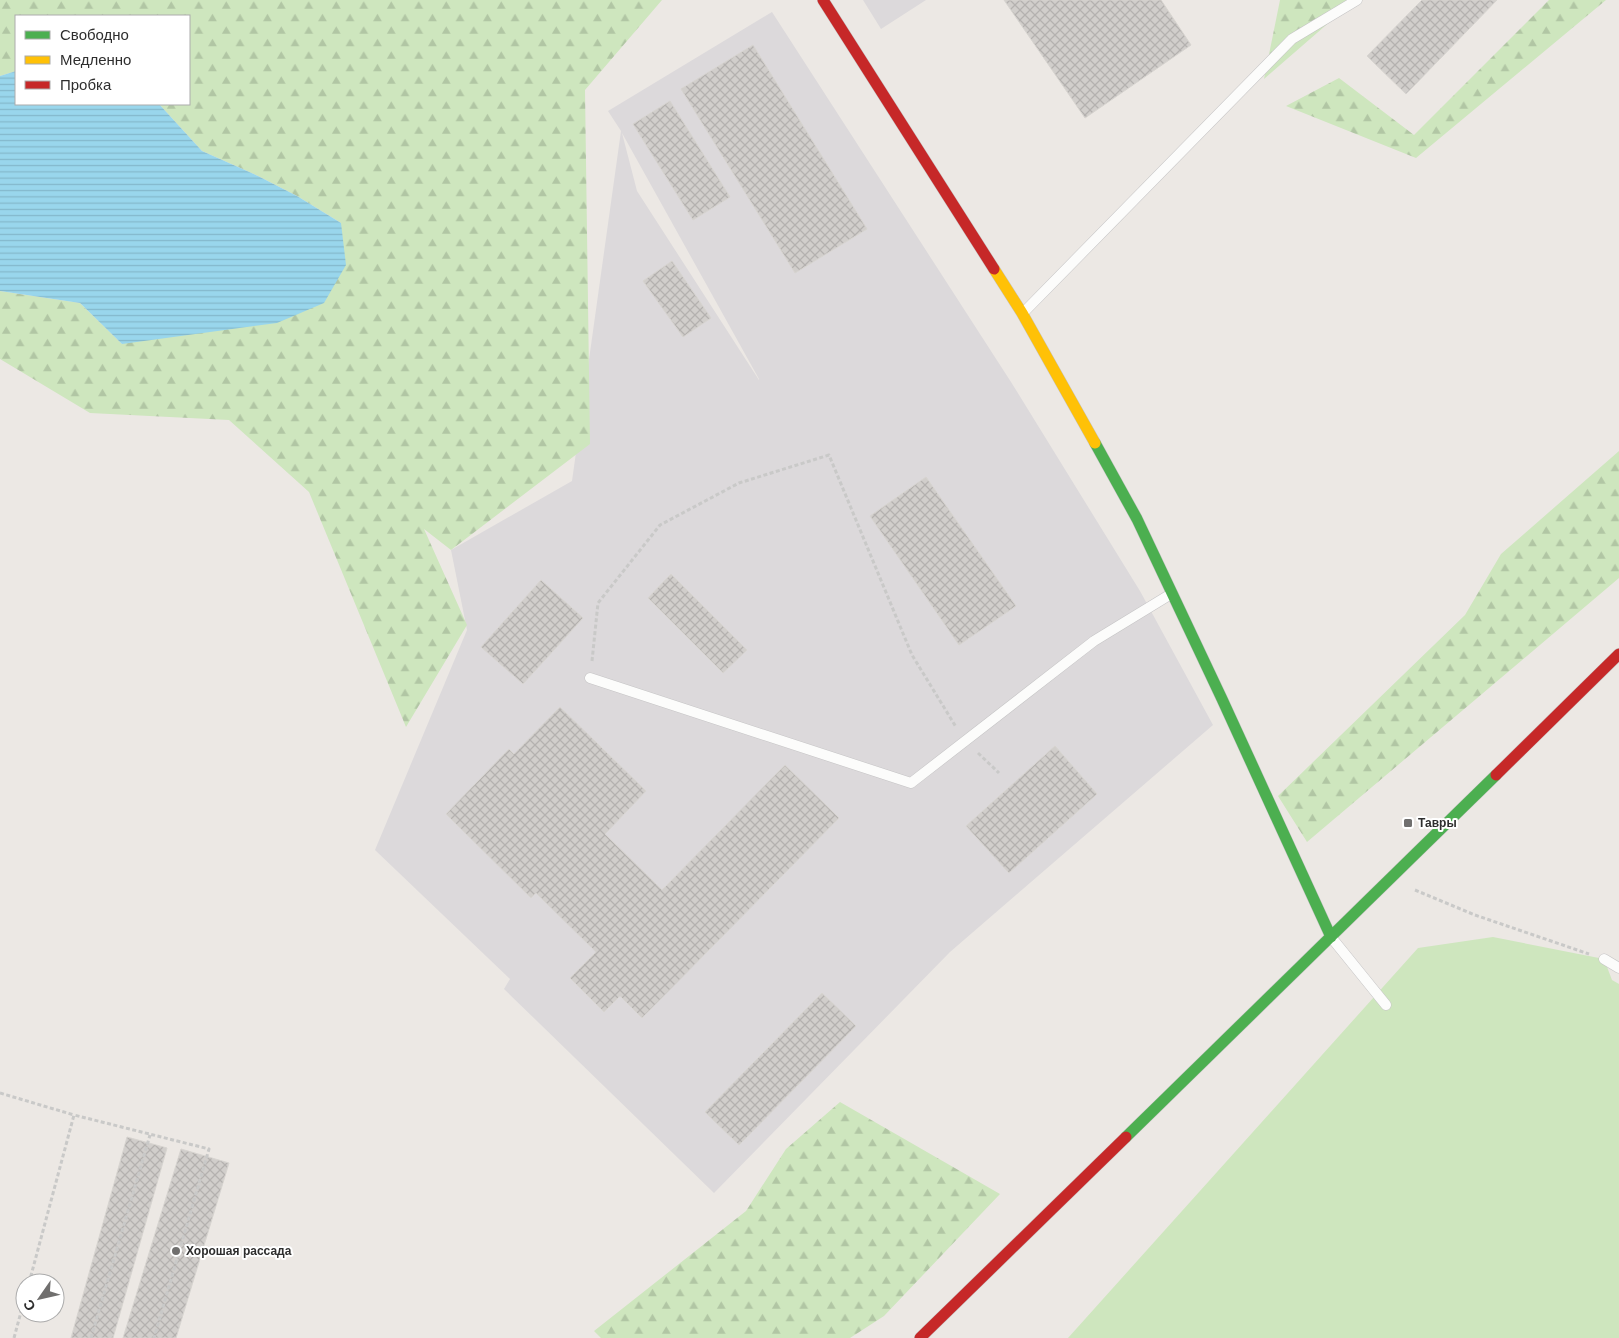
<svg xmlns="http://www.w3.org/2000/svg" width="1619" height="1338" viewBox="0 0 1619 1338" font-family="'Work Sans',sans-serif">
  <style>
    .industrial { fill: #dcd9db; fill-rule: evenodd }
    .green { fill: #cee6be }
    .forest { fill: url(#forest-firs) }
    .water { fill: url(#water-rules) }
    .building { fill: url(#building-cross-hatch); stroke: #d7d4d0 }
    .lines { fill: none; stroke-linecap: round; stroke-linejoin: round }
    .lane-casing { stroke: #c5c4c5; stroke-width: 11 }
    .fast-casing { stroke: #c5c4c5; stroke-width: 12 }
    .slow-casing { stroke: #c5c4c5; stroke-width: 12 }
    .jam-casing { stroke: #c5c4c5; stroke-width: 12 }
    .path { stroke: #c9c9c8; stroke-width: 3; stroke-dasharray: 4 2.5; stroke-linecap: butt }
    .lane { stroke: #fcfcfb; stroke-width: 10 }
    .fast { stroke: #4caf50; stroke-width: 11 }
    .slow { stroke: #ffc107; stroke-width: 11 }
    .jam { stroke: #c62828; stroke-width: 11 }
    .poi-dot { fill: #706f6e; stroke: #fff; stroke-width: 2 }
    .labels { text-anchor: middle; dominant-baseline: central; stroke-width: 4; stroke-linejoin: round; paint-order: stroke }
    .poi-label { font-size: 12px; font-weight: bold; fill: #2e2e2e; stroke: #fff; text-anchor: start }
  </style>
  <defs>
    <pattern id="forest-firs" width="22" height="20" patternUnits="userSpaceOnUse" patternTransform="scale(1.25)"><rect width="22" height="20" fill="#cee6be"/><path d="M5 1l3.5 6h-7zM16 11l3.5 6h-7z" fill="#b1c6a4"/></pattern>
    <pattern id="water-rules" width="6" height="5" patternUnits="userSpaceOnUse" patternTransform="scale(1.25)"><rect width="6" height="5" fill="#99d6ec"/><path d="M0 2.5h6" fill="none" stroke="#84b8cb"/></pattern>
    <pattern id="building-cross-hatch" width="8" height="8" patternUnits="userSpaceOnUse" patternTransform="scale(1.25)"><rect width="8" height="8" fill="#d1cecb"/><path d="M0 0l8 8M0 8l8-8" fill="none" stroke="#b4b1af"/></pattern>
  </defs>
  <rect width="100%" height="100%" fill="#ece8e4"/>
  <path class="industrial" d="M863,0H926L881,29Z
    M772,12L1011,382L1140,591L1213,725L950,952L714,1193L504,989L510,979L375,850L467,630L451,550L572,481L621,131L608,111ZM622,133L759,379V380L637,191Z"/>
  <path class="green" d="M1493,937L1604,959L1612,980L1619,984V1338H1068L1418,948Z"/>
  <path class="forest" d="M0,0H662L585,90L590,444L451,550L424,529L467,625L406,727L309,492L229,420L90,413L0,359V291L80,303L122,344L341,223L297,196L258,176L202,151L159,104H189V16H16V71L0,76Z
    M1280,0H1355L1264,79Z
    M1549,0H1606L1416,158L1286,106L1339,78L1414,135Z
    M1619,451V578L1307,842L1278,796L1465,615L1501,554Z
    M840,1102L1000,1194L884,1316L850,1338H601L594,1331L746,1211L786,1149Z"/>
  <path class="water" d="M16,71V104H159L202,151L258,176L297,196L341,223L346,265L324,303L277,323L122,344L80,303L0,291V76Z"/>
  <path class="building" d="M1004,0H1161L1191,45L1085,118Z
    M1422,0H1497L1406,94L1367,56Z
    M753,45L867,229L795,273L681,89Z
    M670,101L730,197L693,220L633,124Z
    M672,261L711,318L683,337L643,281Z
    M926,477L1016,606L959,645L870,516Z
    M671,574L747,650L723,673L648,598Z
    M541,580L583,618L523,684L481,647Z
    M560,707L646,791L605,834L662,890L785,765L839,818L642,1018L620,996L604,1012L570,978L596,952L536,893L531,898L446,814L509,749L514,754Z
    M1055,746L1097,794L1009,873L966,826Z
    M822,993L856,1026L739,1145L705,1112Z
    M127,1137L167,1148L113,1338H71Z
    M181,1149L229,1163L176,1338H123Z"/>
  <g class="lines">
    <g class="lane-casing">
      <path id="lane" d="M1024,312L1292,39L1357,0
        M590,678L911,783L1094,641L1171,594
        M1331,937L1386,1005
        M1604,959L1619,968"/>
    </g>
    <g class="fast-casing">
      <path id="fast" d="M1095,443L1137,519L1222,699L1331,937
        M1126,1137L1496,775"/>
    </g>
    <g class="slow-casing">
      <path id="slow" d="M994,269L1022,313L1095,443"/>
    </g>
    <g class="jam-casing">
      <path id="jam" d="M823,0L994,269
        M1496,775L1619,654
        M920,1338L1126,1137"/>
    </g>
    <path class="path" d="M592,661L598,603L660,525L739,483L829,455L912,655L956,727
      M978,753L999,773
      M1415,890L1475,915L1589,954
      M0,1093L74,1115
      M29,1283L74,1115L209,1149L154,1338
      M14,1338L25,1297
      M91,1338L150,1135"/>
    <use href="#lane" class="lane"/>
    <use href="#fast" class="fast"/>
    <use href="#slow" class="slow"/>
    <use href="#jam" class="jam"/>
  </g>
  <g class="poi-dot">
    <rect x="1403" y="818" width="10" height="10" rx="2.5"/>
    <circle cx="176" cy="1251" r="5"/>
  </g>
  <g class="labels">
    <g class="poi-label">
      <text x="1418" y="823">Тавры</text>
      <text x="186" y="1251">Хорошая рассада</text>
    </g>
  </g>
  <rect x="15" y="15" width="175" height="90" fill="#ffffff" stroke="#ababab"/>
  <rect x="25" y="31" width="25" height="8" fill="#4caf50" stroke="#ababab"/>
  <text x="60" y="40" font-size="15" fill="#2e2e2e">Свободно</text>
  <rect x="25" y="56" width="25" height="8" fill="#ffc107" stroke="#ababab"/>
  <text x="60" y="65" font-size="15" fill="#2e2e2e">Медленно</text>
  <rect x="25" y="81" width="25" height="8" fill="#c62828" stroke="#ababab"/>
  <text x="60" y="90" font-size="15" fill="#2e2e2e">Пробка</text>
  <g transform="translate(40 1298) rotate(236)"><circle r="24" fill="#ffffff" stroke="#ababab"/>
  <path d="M0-4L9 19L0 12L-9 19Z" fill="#706f6e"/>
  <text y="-8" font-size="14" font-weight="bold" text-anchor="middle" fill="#2e2e2e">С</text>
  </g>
</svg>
